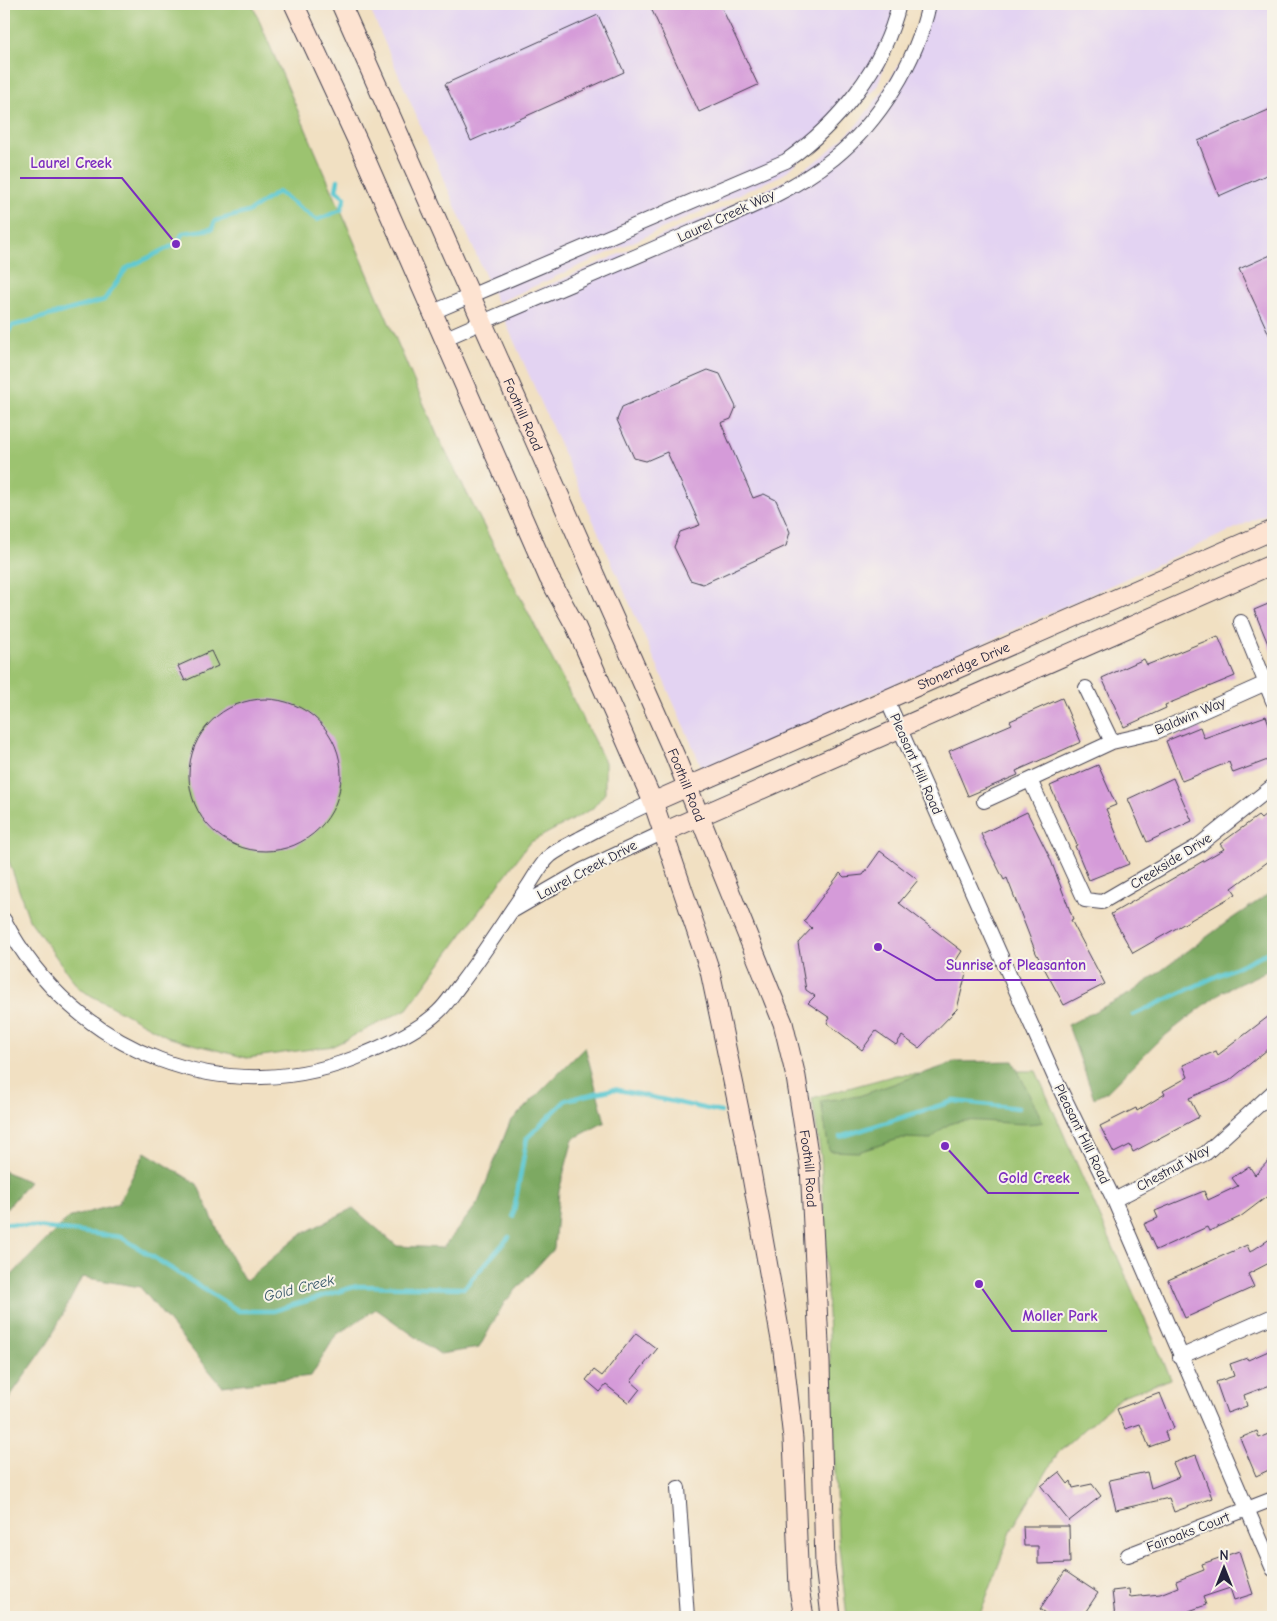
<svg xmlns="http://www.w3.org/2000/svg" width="1277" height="1621" viewBox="0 0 1277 1621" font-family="'Comic Neue',sans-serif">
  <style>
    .built { fill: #e3d3f2 }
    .green { fill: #9cc36f; stroke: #5f7255 }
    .forest { fill: #7da962; stroke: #50664e }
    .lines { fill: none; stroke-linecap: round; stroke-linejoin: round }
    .stream { stroke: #5bc8d1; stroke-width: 4.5 }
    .building { fill: #d59bd9 }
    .street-casing { stroke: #413e4f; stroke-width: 16 }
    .secondary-casing { stroke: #413e4f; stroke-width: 21 }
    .street { stroke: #fff; stroke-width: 14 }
    .secondary { stroke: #fde3d1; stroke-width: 19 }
    .labels { text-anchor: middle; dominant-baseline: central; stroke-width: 4; stroke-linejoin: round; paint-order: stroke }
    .street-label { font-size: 14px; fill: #22223b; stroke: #f7f3e8 }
    .water-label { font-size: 15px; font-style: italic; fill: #335468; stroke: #f7f3e8 }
    .leader { fill: none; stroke: #7b2cbf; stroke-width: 2 }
    .callout-dot { fill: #7b2cbf; stroke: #f7f3e8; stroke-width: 2 }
    .callout-label { font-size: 15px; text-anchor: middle; font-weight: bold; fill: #7b2cbf; stroke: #f7f3e8; stroke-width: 4; stroke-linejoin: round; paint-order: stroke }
  </style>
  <rect width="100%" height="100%" fill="#f7f3e8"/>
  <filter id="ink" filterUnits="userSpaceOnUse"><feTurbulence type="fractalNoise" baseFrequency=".02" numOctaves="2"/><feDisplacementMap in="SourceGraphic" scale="10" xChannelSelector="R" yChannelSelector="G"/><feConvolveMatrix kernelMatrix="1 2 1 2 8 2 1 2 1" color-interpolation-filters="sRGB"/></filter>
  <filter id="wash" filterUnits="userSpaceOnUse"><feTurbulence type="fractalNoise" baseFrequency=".0096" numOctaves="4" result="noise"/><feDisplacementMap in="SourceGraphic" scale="20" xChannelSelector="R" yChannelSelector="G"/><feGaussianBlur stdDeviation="1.12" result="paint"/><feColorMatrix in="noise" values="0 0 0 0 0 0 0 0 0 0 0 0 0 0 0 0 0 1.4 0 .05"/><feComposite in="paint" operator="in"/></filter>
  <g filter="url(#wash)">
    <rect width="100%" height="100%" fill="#f1e0c2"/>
    <path class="built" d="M368,4H904L877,88L784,174L497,303Z
      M922,4H1273V511L704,772L499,307L785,181L822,157L855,127L883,91L905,55L919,24Z"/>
    <path class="green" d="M4,4H252L438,437L605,762V793L592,809L529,843L407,1009L333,1046L247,1058L170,1038L79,989L29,919L4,847V710L8,634L4,621Z
      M990,1071H1036L1171,1379L1122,1396L1058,1453L1012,1529L979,1617H847L838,1538L821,1157L812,1098L896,1075Z"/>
    <path class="forest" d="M1273,891V968L1220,993L1157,1042L1107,1092L1094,1098L1068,1025L1131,993L1227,922Z
      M585,1047L605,1122L573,1139L559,1191L554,1248L504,1303L479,1348L440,1354L376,1309L336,1335L311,1376L222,1386L140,1287L82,1277L48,1343L11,1395L4,1409V1283L68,1218L118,1204L145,1152L197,1184L223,1242L245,1281L300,1235L353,1208L397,1246L443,1248L478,1203L510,1122Z
      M1013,1061L1043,1122C1016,1129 965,1113 946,1126C940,1130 936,1135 931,1139L902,1138L858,1152L829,1151L821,1101L859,1096L956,1062Z
      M4,1171L29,1182L4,1212Z"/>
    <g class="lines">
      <path class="stream" d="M4,339L12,326L104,300L127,268L176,244L183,233L212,229L215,221L248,212L278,192L317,220L341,210L345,197L336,190L338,180
        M1133,1015L1273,950
        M840,1137L954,1101L1018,1108
        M513,1216L527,1138L566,1100L614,1089L721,1112
        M4,1223L121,1237L239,1311H273L357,1286L464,1288L509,1237"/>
    </g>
    <g id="blocks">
      <path class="building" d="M649,4H720L758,85L699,112Z
        M598,15L624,72L471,141L445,84Z
        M1273,108V172L1219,196L1198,141Z
        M1273,254V343L1239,269Z
        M708,370L720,374L736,407L731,419L721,423L753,498L764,494L776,500L790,532L786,546L703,584L690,580L674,547L680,532L700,525L667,452L646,461L634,458L617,420L622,407Z
        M1273,602V656L1254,610Z
        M1218,636L1235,676L1165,705L1166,708L1124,727L1102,678L1144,659L1147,665Z
        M211,651L218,666L185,681L178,666Z
        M1062,698L1081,742L1016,771L1018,775L968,796L949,751L1012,724L1010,721Z
        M189 775a76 76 0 1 1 152 0a76 76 0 1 1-152 0Z
        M1266,716L1273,735V758L1233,773L1229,762L1182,781L1166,741L1200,727L1204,738Z
        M1098,765L1116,805L1106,809L1129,864L1089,880L1075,846L1077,845L1050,786Z
        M1173,778L1192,821L1147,842L1128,799Z
        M1273,809V858L1232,888L1236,894L1133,953L1111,914L1224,849L1220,844L1258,816L1261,819Z
        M1027,812L1050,858L1073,919L1071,920L1105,984L1064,1005L1036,953L1007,878L1004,880L981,834Z
        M880,851L918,880L899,903L962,951L955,962L966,973L957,1009L919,1048L902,1036L896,1045L876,1031L862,1050L827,1023L830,1018L808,1003L815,996L806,990L798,943L812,928L804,921L840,873L844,877L863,875Z
        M1273,1013V1045L1229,1081L1189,1098L1199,1117L1133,1152L1130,1145L1114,1153L1100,1126L1136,1108L1137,1111L1165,1094L1163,1091L1188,1077L1183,1065L1216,1051L1218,1055Z
        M1273,1156V1192L1240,1217L1209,1231L1207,1227L1156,1250L1144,1224L1158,1218L1155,1211L1204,1191L1208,1200L1238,1186L1232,1178L1249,1166L1255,1175Z
        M1273,1237V1261L1248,1274L1254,1287L1185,1318L1168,1280L1247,1245L1250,1252Z
        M636,1333L657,1349L631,1381L640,1389L629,1403L606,1385L600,1392L586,1380L594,1370L602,1376Z
        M1273,1349V1384L1244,1395L1247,1406L1227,1413L1216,1382L1234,1376L1230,1364L1247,1358L1248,1360Z
        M1160,1393L1174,1428L1165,1432L1168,1440L1149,1447L1140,1424L1125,1429L1117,1409Z
        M1257,1431L1259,1438L1273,1432V1468L1256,1476L1240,1438Z
        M1196,1455L1212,1498L1174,1512L1169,1498L1116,1510L1109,1480L1147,1472L1151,1488L1179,1477L1173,1463Z
        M1059,1472L1068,1484L1071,1481L1073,1488L1092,1484L1101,1496L1069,1521L1041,1486Z
        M1023,1526H1069L1070,1563L1038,1564V1546H1024Z
        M1239,1551L1253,1594L1234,1600L1230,1588L1203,1597L1206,1605L1189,1611L1191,1617H1115L1112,1591L1129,1589L1130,1597L1160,1594L1178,1587L1176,1581L1204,1570L1202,1564Z
        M1065,1571L1098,1593L1082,1617H1052L1040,1609Z"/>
    </g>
  </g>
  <g filter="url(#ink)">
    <use href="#blocks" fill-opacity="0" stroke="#413e4f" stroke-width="1"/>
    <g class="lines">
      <g class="street-casing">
        <path id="street" d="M433,312L786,161C838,124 884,68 899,4
          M444,339C525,303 608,269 690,233C739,212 792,192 834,158C879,122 917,61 929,4
          M1241,622L1273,701
          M1266,683L1156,732L1112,742L1030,780L1085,900L1102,902L1198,846L1273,786
          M1086,688L1112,742
          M887,700L1059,1087L1114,1200L1273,1569
          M984,801L1030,780
          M514,910L583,870L664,832
          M4,920C74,1053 228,1115 367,1053C391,1043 419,1030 438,1012C446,1005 452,995 459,986C483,955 504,921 527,888C534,878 541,863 551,855C559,849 570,844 579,839C604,826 627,813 653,802
          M1114,1200L1206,1153L1273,1092
          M1180,1357L1273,1316
          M678,1488L687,1617
          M1128,1555L1273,1499"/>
      </g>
      <g class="secondary-casing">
        <g id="secondary">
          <path d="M294,4L358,142L549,578L576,627L653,802L710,971L746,1143L783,1351L793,1439L799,1589L804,1617"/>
          <path id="s1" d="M341,4L675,756L783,1023L796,1077L810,1166L820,1363L825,1565L831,1617"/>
          <path id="s2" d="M653,802L1273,530"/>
          <path d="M664,832L1273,564"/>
        </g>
      </g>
      <use href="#street" class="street"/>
      <use href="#secondary" class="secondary"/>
    </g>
  </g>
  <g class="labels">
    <g class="street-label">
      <text transform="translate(726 216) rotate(-25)">Laurel Creek Way</text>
      <text stroke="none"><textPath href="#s1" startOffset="449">Foothill Road</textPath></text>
      <text stroke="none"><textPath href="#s2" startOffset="339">Stoneridge Drive</textPath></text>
      <text transform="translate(1190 716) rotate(-23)">Baldwin Way</text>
      <text transform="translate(916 764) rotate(66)">Pleasant Hill Road</text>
      <text stroke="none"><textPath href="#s1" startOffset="854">Foothill Road</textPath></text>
      <text transform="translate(1171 861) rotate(-32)">Creekside Drive</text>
      <text transform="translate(587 870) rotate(-28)">Laurel Creek Drive</text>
      <text transform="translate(1082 1134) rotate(64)">Pleasant Hill Road</text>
      <text transform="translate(1173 1168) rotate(-29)">Chestnut Way</text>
      <text stroke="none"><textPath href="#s1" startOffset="1259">Foothill Road</textPath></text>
      <text transform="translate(1188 1532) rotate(-21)">Fairoaks Court</text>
    </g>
    <g class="water-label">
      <text transform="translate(299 1288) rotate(-14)">Gold Creek</text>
    </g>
  </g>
  <path class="leader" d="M176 244L122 178H20M878 947L936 980H1096M945 1146L988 1193H1079M979 1284L1012 1331H1107"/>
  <g class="callout-dot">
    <circle cx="176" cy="244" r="5"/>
    <circle cx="878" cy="947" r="5"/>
    <circle cx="945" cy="1146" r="5"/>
    <circle cx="979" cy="1284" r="5"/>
  </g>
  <g class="callout-label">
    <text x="71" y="168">Laurel Creek</text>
    <text x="1016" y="970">Sunrise of Pleasanton</text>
    <text x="1034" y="1183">Gold Creek</text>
    <text x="1060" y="1321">Moller Park</text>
  </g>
  <rect width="1277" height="1621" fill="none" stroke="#f7f3e8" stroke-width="20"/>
  <g transform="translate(1224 1568)" stroke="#f7f3e8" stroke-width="4" paint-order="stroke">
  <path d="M0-4L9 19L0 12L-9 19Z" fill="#22223b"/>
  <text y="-8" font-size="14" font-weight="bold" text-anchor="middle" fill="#22223b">N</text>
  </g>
</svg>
